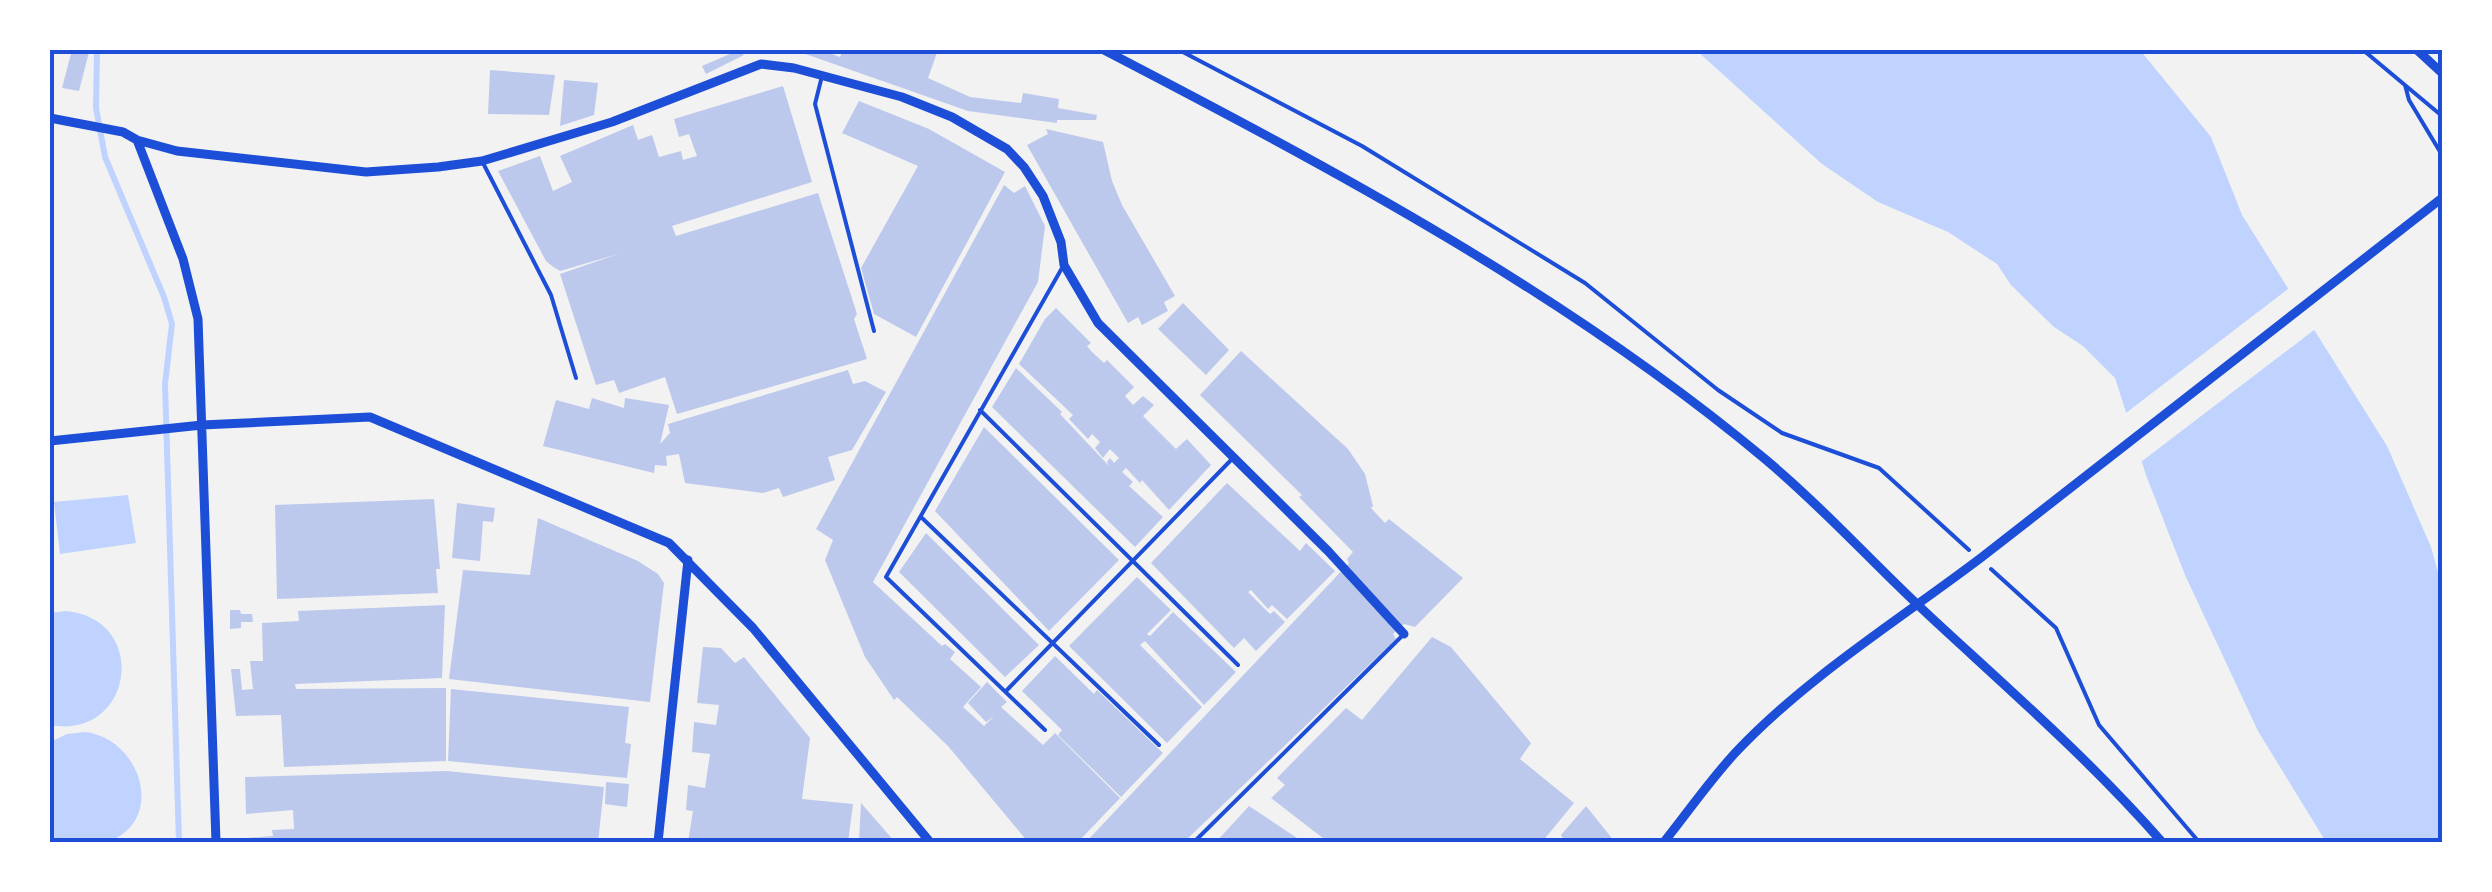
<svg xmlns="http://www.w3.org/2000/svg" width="2492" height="892" viewBox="0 0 2492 892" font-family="Poppins,sans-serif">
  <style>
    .water { fill: #bfd3fe }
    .pier { fill: #f2f2f2 }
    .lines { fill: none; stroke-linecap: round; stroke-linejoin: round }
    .stream { stroke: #bfd3fe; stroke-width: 6 }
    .building { fill: #bdc9ec }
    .path { stroke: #1d4ed8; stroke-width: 4 }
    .service { stroke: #1d4ed8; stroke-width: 4 }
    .minor { stroke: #1d4ed8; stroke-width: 9 }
    .neatline { fill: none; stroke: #1d4ed8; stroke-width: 4 }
  </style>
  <rect width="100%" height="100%" fill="#f2f2f2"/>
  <path class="water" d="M1696,50H2140L2211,137L2242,215L2387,446L2431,547L2442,587V842H2326L2258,731L2185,575L2146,475L2115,378L2083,346L2054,327L2011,285L1997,264L1948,232L1878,202L1822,164Z
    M128,495L136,543L60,554L54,502Z
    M66,611C151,619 133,741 50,725V613Z
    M85,732C139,738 166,816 112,840C97,846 73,842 57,842L50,838V742L67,734Z"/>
  <path class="pier" d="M2292,286L2318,327L2137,465L2122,416Z"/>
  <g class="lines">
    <path class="stream" d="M97,50L96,108L105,157L164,297L172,324L165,384L179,842"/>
  </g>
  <path class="building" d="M72,50L89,52L79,91L62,88Z
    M739,50L744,55L706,74L702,66Z
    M794,50H822L840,57L843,50H938L928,78L970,97L1021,103L1023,93L1059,99L1058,108L1097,115L1096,120H1057V123L968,111Z
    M490,70L555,75L549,115L488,114Z
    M564,80L598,83L594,115L560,126Z
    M783,86L812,182L672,226L676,236L818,193L857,314L854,319L867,359L677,414L665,377L619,393L614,380L596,385L560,274L618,254L560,271L552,266L546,261L498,171L540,156L553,191L572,182L560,156L633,125L638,140L652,135L659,157L681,151L683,160L697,156L689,134L679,137L674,119Z
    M859,101L929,129L1005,172L916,337L874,314L861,268L918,166L842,133Z
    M1046,129L1103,142L1112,181L1122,205L1175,296L1164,302L1168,311L1142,325L1138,317L1128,323L1027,145L1048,134Z
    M1004,185L1014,193L1025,186L1045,226L1038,282L873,582L942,646L945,644L955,652L950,659L981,687L963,707L984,726L994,716L986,722L968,703L987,682L1007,702L1001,707L1043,745L1055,733L1120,798L1078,842H1028L948,746L897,697L894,700L865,657L825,560L833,540L816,529Z
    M1183,303L1229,350L1206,375L1158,329Z
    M1056,308L1091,343L1087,346L1091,351L1104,363L1107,360L1134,387L1125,396L1133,405L1143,396L1154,405L1143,416L1176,449L1187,439L1211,465L1169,510L1142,480L1140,483L1126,468L1122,472L1133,482L1129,486L1163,517L1135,547L992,407L1016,368L1062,412L1060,414L1109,466L1107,462L1110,458L1114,463L1119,458L1110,449L1103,458L1095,448L1100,442L1092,434L1088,439L1069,419L1073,415L1019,364L1045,319Z
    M1241,351L1348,449L1365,474L1373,506L1371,508L1385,523L1389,519L1463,578L1415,627L1404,624L1393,634L1396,639L1184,842H1086L1349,563L1347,559L1353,552L1299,497L1302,495L1200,395Z
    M848,370L853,384L865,381L886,392L852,450L828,457L835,480L783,497L779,488L763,493L685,483L679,454L666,456L667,466L655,465L654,473L543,446L556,400L589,409L592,398L624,408L625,398L669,405L660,444L670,433L668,424Z
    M984,427L1119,560L1049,631L935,511Z
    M1227,483L1300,551L1306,543L1335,571L1287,619L1272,605L1268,609L1251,590L1248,592L1270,614L1274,611L1285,622L1256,651L1244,638L1234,648L1151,563Z
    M434,499L440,569H436L438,593L277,599L275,505Z
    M457,503L495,508L493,522L483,521L480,561L452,558Z
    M538,518L638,561L658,574L664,583L650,702L449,679L463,570L530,575Z
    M926,533L1039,645L1005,677L899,572Z
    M1137,577L1171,610L1147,634L1150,636L1173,612L1236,672L1204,705L1145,641L1140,645L1202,707L1167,743L1069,646Z
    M445,605L442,678L295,684L296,689L446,688V761L284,767L281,715L236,716L231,669H240L242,690L253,689L250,661H263L262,623L299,621L298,611Z
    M230,610H240L241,614H252L253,622H241V628L230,629Z
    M1432,637L1451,647L1531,743L1520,759L1574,803L1542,842H1328L1271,798L1285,785L1277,778L1346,708L1362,720Z
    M703,647L721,648L735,663L744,657L810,738L802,799L853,804L848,842H688L693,811L686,810L688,785L705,788L710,754L692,752L694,722L716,725L719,705L697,703Z
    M1055,656L1094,694L1097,690L1163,753L1121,797L1058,735L1062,730L1022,691Z
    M451,689L629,707L625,743L631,744L627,778L448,761Z
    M447,771L604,787L598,842H247L246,838L273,836L272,830L294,829L293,810L246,814L245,777Z
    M606,782L629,784L627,807L605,804Z
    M861,803L895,842H859Z
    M1249,806L1303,842H1216Z
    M1586,806L1615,842H1565L1561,835Z"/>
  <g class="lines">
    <path class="path" d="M1179,50L1362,146L1585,283L1718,390L1782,433L1879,468L1969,550
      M2363,50L2442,116
      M2405,85L2409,100L2442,155
      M1991,569L2056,628L2099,725L2199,842"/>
    <path class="service" d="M822,76L815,104L874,331
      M482,161L551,295L576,378
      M980,410L1238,665
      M921,517L1159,745
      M1006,691L1233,458
      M1045,730L886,577L1062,268
      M1194,842L1404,634"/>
    <path class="minor" d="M1104,50C1333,169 1566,293 1765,459C1825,509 1877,568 1935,621C2013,693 2092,762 2162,842
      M2417,50L2442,73
      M50,118L123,132L137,140L177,151L366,172L438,167L482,161L612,122L761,64L794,68L902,97L952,117L1007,149L1024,167L1043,196L1061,242L1064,265L1098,323L1328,551L1404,634
      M137,140L183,259L198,319L216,842
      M50,441L202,425L370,417L669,543L753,628L930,842
      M658,842L688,560
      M1664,842C1688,812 1710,780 1736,752C1808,676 1899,620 1982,557L2442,198"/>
  </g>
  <rect width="2492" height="892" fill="none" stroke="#ffffff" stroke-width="105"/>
  <rect x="52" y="52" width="2388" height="788" class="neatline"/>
</svg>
